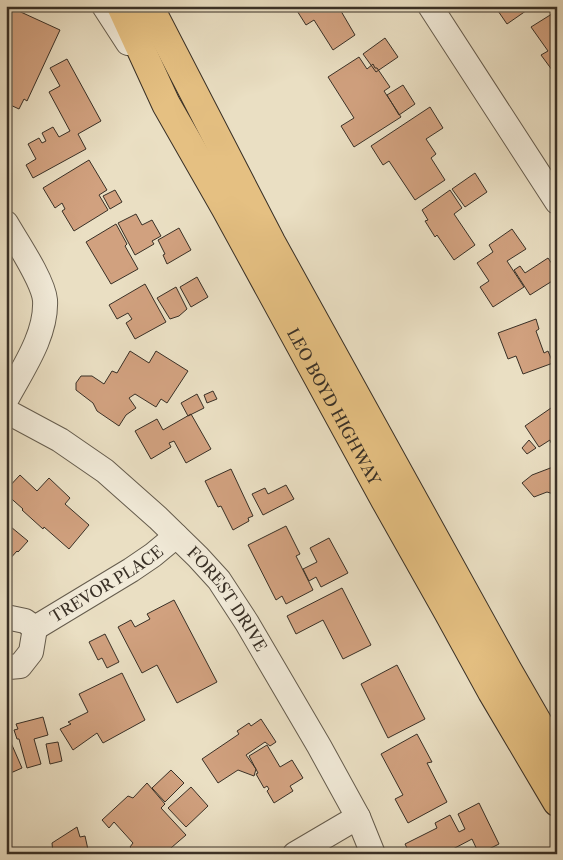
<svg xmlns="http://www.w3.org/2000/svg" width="563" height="860" viewBox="0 0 563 860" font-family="'Libre Caslon Text',serif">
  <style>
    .building { fill: #d1a17f; stroke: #393026 }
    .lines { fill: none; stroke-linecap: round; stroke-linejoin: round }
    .minor-casing { stroke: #655c4d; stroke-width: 26 }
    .highway-casing { stroke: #393026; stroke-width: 30 }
    .minor { stroke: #f1ead8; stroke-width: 24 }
    .highway { stroke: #e5c082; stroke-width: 28 }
    .labels { text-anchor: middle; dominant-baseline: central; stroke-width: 4; stroke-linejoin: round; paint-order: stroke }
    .street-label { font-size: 16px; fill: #393026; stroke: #f1ead8 }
  </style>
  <rect width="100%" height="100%" fill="#eadfc3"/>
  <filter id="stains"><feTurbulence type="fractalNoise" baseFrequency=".004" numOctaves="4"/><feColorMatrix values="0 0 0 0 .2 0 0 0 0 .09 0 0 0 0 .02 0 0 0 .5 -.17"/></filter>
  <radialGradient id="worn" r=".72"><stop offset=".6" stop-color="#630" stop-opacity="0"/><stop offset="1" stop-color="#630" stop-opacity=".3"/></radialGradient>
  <path class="building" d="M294,6H338L355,35L333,50L314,20L306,25Z
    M498,6H533L507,24L496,8Z
    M12,8L60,30L27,101L24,99L19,109L6,103V14Z
    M555,12L557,15V72L555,74L541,55L548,51L531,27Z
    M385,38L398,57L376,72L363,54Z
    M359,57L367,69L373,64L375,68H377L390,87L384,91L401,117L354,147L341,126L354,118L328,77Z
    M67,59L101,121L78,134L86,149L33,178L26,165L36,159L28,144L39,138L42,143L46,141L42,133L53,127L59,137L70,131L49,92L60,86L50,68Z
    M403,85L415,104L399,115L387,95Z
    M430,107L443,128L426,139L436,154L431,158L445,180L415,200L389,161L383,165L371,146Z
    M89,160L107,190L99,195L108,210L74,231L62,211L65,209L62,203L55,208L43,188Z
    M475,173L487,192L465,207L452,189Z
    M115,190L122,202L110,209L103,196Z
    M450,190L462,208L454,214L475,245L454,260L437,235L435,237L425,221L428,220L422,210Z
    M136,214L142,225L152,220L161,236L152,241L154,244L135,255L118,223Z
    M116,224L127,244L125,246L138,269L111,284L86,242Z
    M179,228L191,250L167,264L163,255L165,254L158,240Z
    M512,229L526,249L507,261L524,287L493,307L480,287L489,281L477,263L493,252L489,245Z
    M548,258L557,271V278L530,295L514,270L520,266L525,273Z
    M197,277L208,297L191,307L180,287Z
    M145,284L166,322L135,339L126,323L132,319L128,313L117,319L109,305Z
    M176,287L187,309L179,316L170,319L157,298Z
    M536,319L539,329L536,331L544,353L548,351L553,363L523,374L516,356L508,359L498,333Z
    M554,326H557V355H553L552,345L555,344Z
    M130,351L149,363L156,351L188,371L167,403L161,399L156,407L135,394L129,398L136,408L126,415L119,426L97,411L93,403L76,390V383L81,376H92L104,384L112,371L117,373Z
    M213,391L217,399L207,403L204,395Z
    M197,394L204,408L188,416L181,403Z
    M551,408L557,417V439L551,443L550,440L539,447L525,426Z
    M191,414L211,449L186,463L174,441L169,443L171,447L151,459L135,431L157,419L163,430Z
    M529,440L536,448L527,454L522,448Z
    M553,467L557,468V495L547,492L534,497L522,483L532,475Z
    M231,469L253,516L248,518L249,521L233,530L221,506L218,507L205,481Z
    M20,475L37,491L49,478L70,498L65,504L89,525L69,549L44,527L43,529L22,510L23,509L6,494V490Z
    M286,485L294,499L263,515L252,494L265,488L268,494Z
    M286,526L300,554L296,556L313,590L286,604L282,596L276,600L248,545Z
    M11,527L28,541L18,552L17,551L8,561L6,559V528L9,530Z
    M329,538L348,573L321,587L316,577L309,581L303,569L317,562L310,548Z
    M342,588L371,645L343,659L323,620L296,634L287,616Z
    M174,600L217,682L177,703L157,665L142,673L118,627L131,620L135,627L150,619L147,614Z
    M105,634L119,662L107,668L102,658L98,660L89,642Z
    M397,665L425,719L388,738L361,684Z
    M122,673L145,720L103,743L97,733L73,750L60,729L71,724L68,722L88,712L79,694Z
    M43,717L48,735L34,739L41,764L27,768L19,739H17L14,730L18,729L16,724Z
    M261,719L276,742L270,746L265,742L246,755L256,769L254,776L238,770L218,783L202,759L239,734L237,731L249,723L251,726Z
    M6,724L12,730L8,732L11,735L8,736L22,768L6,775Z
    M417,734L432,762L427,763L447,802L408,823L395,799L403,795L381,754Z
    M58,742L62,761L50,764L46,744Z
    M267,745L280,767L292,760L303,778L290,786L293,791L274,803L267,791L269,789L267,786L264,788L256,774L258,773L249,756Z
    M171,770L184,783L165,802L152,788Z
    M147,783L165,804L161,808L186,835L164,854H136L130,847L133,843L114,822L109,828L102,820L128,796L133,798Z
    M191,787L208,806L186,827L168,808Z
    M479,803L499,844L479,854L472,839L453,849L455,854H410L405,844L437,828L435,823L450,815L459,832L465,829L458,814Z
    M77,827L80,837L85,836L89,854H53L52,843Z"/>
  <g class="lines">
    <g class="minor-casing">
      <g id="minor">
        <path d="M104,6L128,43"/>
        <path d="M430,6L557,202"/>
        <path d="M6,223C17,242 43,280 45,300C47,335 22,370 6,400"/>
        <path id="s1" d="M6,411L60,440L105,471L158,518L198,557L219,580L247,623L319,746L358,817L373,854"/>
        <path d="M6,617L25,621L35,628"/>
        <path id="s2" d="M35,628L131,570L153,555L176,536"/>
        <path d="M6,666L9,667L20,666L31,652L35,628"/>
        <path d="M295,854L358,817"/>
      </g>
    </g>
    <g class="highway-casing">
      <g id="highway">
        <path id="s3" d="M121,6L166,104L226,209L385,500L448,612L492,692L557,802"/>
        <path d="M149,6L271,242L507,669L557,756"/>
      </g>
    </g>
    <use href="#minor" class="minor"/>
    <use href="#highway" class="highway"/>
  </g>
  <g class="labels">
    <g class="street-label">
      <text stroke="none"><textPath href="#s3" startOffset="454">LEO BOYD HIGHWAY</textPath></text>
      <text stroke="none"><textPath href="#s2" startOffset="84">TREVOR PLACE</textPath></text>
      <text stroke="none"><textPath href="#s1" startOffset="294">FOREST DRIVE</textPath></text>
    </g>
  </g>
  <rect width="563" height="860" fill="none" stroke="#eadfc3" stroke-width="25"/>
  <rect x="8" y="8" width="548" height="845" fill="none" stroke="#393026" stroke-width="2.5"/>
  <rect x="12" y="12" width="538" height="835" fill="none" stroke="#393026"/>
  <rect width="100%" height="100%" filter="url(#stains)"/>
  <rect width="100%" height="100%" fill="url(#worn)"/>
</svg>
